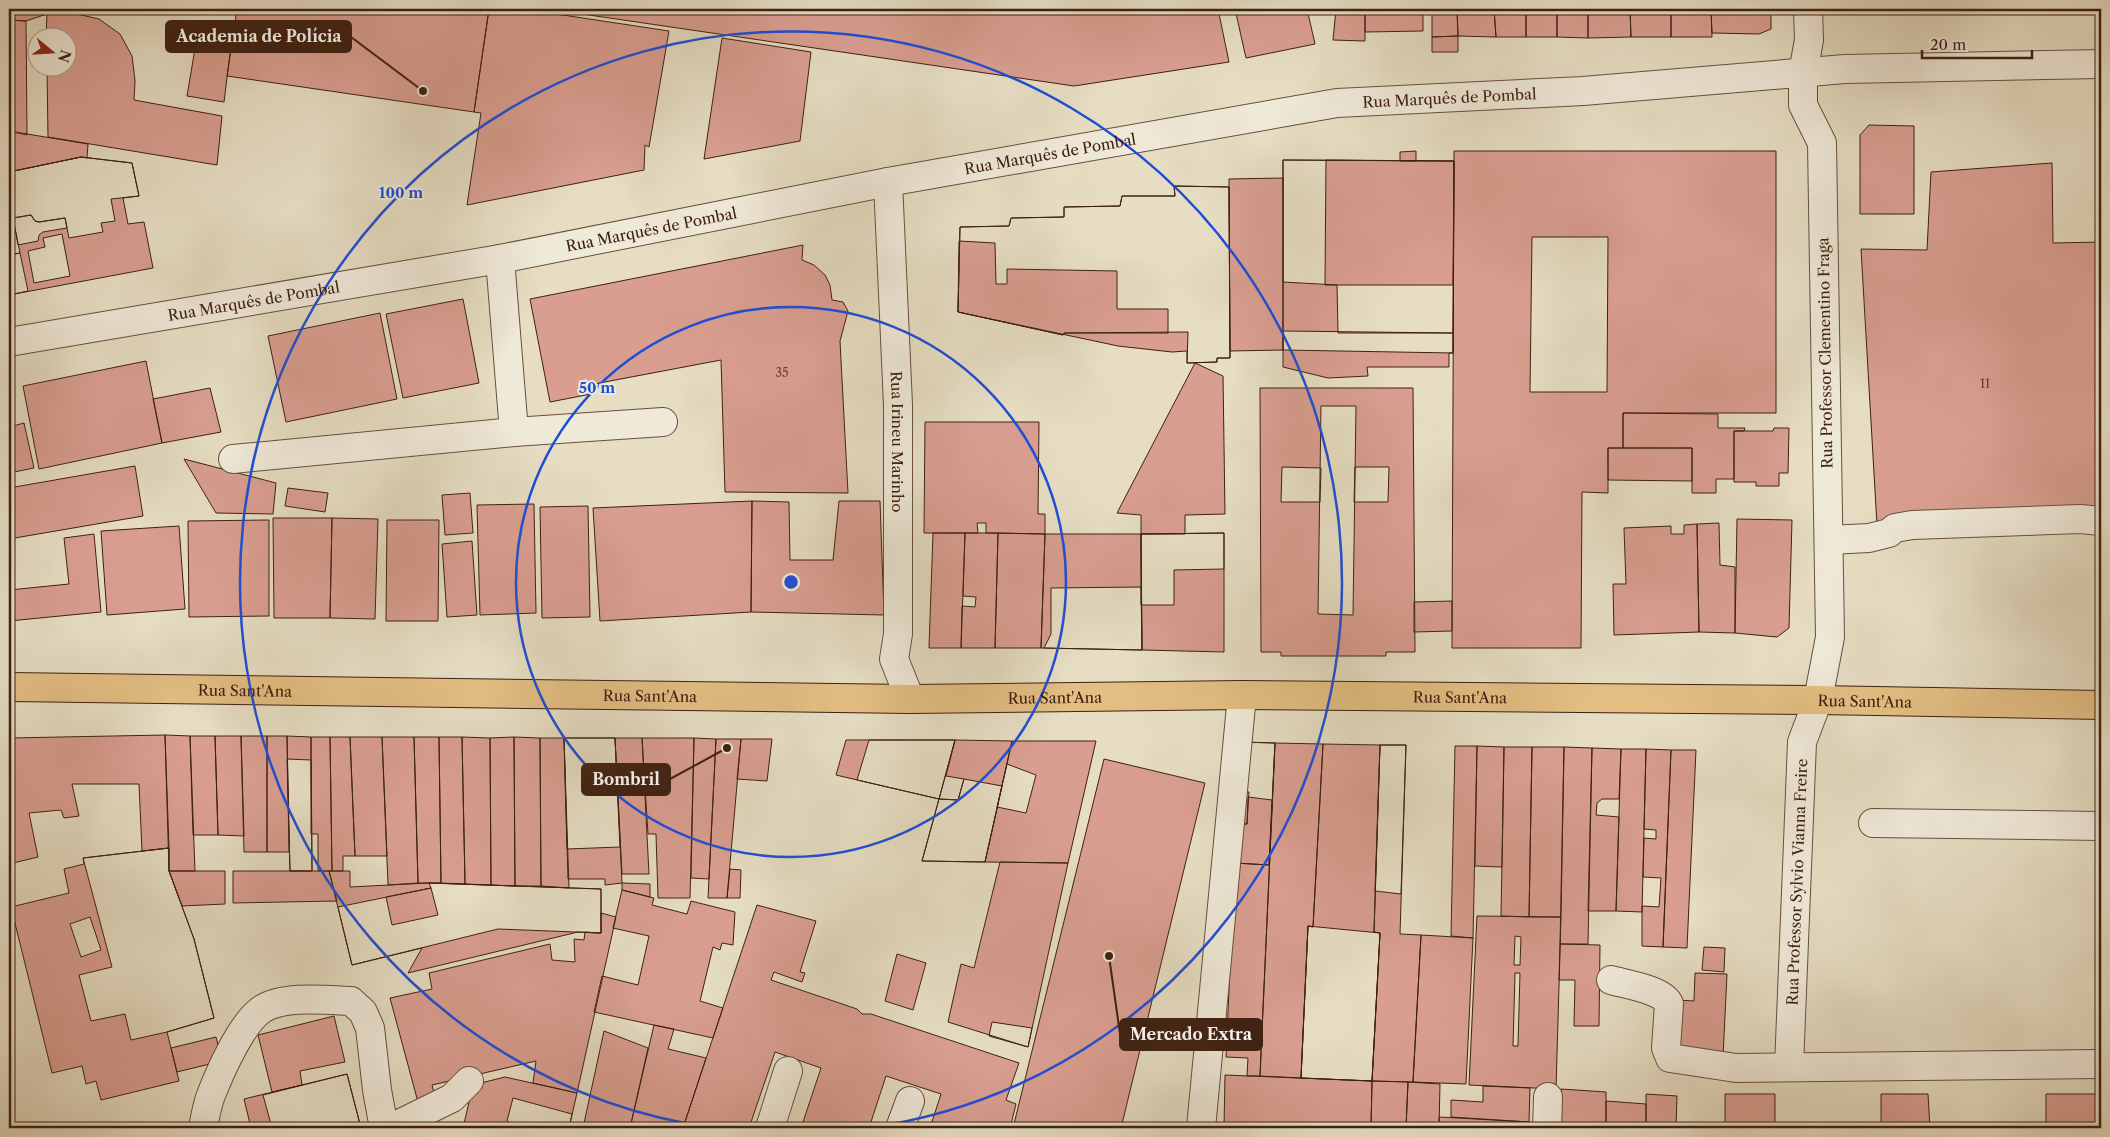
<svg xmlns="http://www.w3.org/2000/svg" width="2110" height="1137" viewBox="0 0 2110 1137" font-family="'Libre Caslon Text',serif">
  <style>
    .building { fill: #d99e90; stroke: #3e2012; fill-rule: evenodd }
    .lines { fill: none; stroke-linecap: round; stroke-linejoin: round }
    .minor-casing { stroke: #684f3e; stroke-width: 30 }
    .major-casing { stroke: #3e2012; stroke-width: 30 }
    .minor { stroke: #efe9d8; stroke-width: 28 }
    .major { stroke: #e3be82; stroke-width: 28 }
    .ring { fill: none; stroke: #1d4ed8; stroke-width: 2.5 }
    .labels { text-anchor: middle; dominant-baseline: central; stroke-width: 4; stroke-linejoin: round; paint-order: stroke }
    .number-label { font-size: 12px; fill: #654032 }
    .street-label { font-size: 15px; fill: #3e2012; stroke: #efe9d8 }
    .centre { fill: #1d4ed8; stroke: #efe9d8; stroke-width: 2.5 }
    .ring-label { font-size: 15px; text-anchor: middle; font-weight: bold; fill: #1d4ed8; stroke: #efe9d8; stroke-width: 4; stroke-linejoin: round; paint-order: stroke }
    .leader { fill: none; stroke: #3e2012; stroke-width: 2 }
    .callout-dot { fill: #3e2012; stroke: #efe9d8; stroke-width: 2 }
    .callout { fill: #3e2012; stroke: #3e2012; stroke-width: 2 }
    .callout-label { font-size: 16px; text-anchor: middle; font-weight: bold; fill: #fff }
  </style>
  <rect width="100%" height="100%" fill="#e6ddc3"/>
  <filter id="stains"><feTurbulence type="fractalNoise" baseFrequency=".004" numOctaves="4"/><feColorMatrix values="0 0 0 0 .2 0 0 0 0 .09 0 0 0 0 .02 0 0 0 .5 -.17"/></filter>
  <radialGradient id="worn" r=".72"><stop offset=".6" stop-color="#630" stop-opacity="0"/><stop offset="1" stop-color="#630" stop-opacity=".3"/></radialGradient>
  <path class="building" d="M9,9H48L47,14L26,21L9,20Z
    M237,9H489L474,112L227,76Z
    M489,9H523L669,31L649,147L645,145L644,170L467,205L481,113L474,112Z
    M548,9H1063L1077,11L1089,9H1218L1229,62L1074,86Z
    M1235,9H1307L1315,44L1246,58Z
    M1336,9H1365V41L1333,40Z
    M1365,9H1423V31L1365,32Z
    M1432,9H1457L1458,36L1432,37Z
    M1457,9H1494L1496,37L1458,36Z
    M1494,9H1526V37H1496Z
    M1526,9H1557V37H1526Z
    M1557,9H1588V38L1557,37Z
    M1588,9H1630L1631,37L1588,38Z
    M1630,9H1671V37H1631Z
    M1671,9H1711L1712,37H1671Z
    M1711,9H1771V29L1759,34L1712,33Z
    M47,14H77L99,19L120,34L132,56L135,81L134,100L222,116L217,165L48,137L47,68H68V38H46Z
    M9,20L26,21L27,135L9,131Z
    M198,31L232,38L224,102L187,96Z
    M1458,36V52H1432V37Z
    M722,38L811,52L800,141L704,159Z
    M1869,125L1914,126V214H1860V135Z
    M9,131L88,144L87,158L81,157L9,172Z
    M1416,151V161H1400V152Z
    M1454,151H1776V413H1623V448H1608V493L1582,492L1581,648H1452ZM1532,237H1608L1607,392H1530Z
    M81,157L132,163L139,196L123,198L128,224L144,222L153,268L9,295V172ZM31,215L35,221L39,222L65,218L67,228L43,232L39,235L38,241L18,245L13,218Z
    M81,157L132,163L139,196L111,199L115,221L101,223L103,232L69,238L65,218L39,222L35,221L31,215L13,218L20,253L9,255V172Z
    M1283,160L1454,161L1453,333H1338L1337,285L1283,282Z
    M1283,160L1454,161L1453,353H1449V367H1367L1368,376L1328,378L1283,367Z
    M1326,160L1454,161L1453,285H1325Z
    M2052,163L2053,243L2101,242V516L1877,525L1861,249L1927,250L1931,172Z
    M1283,178V350L1230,351L1229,179Z
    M1174,186L1229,187L1230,358H1217V362L1187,363V351L1172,352L1118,346L958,312L960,227L1009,226L1011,218L1064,217V207L1120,206L1122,196H1175Z
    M1174,186L1229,187L1230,358H1217V362L1187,363L1188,332L1064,333L1063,335L958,312L960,227L1009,226L1011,218L1064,217V207L1120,206L1122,196H1175Z
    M62,234L70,276L34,283L28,251L45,247L43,238Z
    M959,241L995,243L996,284H1007V269L1117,271V309H1168V333H1064L1063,335L958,312Z
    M803,245L802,260L814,265L825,275L830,285L832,300L843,302L848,311L840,341L848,493L725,492L721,360L589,385L591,394L550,402L530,299Z
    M20,253L28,291L9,295V255Z
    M463,299L479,383L403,398L386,314Z
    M380,313L397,399L286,422L268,336Z
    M1283,331L1453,333V353L1283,350Z
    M146,361L162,443L39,469L23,386Z
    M1195,363L1223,376L1225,514L1185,515V534H1141V515L1117,513Z
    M210,388L221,432L162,443L153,399Z
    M1260,388H1413L1415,652H1386V656H1281V652H1261Z
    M1321,406H1356L1353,615L1318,614Z
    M1623,413L1718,414V428H1745L1744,431H1734V479H1716V493H1692V448H1623Z
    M925,422H1039L1038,514H1045V534L986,533V523H977L978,533H924Z
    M24,423L34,468L9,473V427Z
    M1774,428H1789L1788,473H1779V486H1756V482H1734V431H1773Z
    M1608,448H1692V481L1608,480Z
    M184,459L276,483L273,514L216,513Z
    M135,466L143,516L9,539V488Z
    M1282,467L1321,468L1320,502H1281Z
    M1355,467H1389L1388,502H1354Z
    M288,488L328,493L325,512L285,506Z
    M470,493L473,533L445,535L442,495Z
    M752,501L789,502L790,560H833L839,501H880L884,615L751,612Z
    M752,501L751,612L600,621L593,508Z
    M534,504L536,613L480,615L477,505Z
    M588,506L590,617L542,618L540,507Z
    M273,518H332L330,618H274Z
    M332,518L378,519L375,619L330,618Z
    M1737,519L1792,520L1789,628L1777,637L1735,633Z
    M269,520V616L189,617L188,521Z
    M387,520H439L438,621H386Z
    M1719,523L1720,565L1735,567V633L1699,632L1697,524Z
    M1697,524L1699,632L1614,635L1613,584H1626L1624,528L1671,526V534H1684V525Z
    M179,526L185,609L107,615L101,531Z
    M933,533H965L961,648H929Z
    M965,533H998L995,648H961L962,606L975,607L976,597L963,596Z
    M998,533L1045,534L1041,648H995Z
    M1224,533V652L1142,650L1141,534Z
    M1224,533V569L1174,570V605H1141V534Z
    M94,534L101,612L9,621V590L69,584L64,538Z
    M1045,534H1141L1142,650L1041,648Z
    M472,541L477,615L447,617L442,544Z
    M1141,587L1142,650L1044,648L1051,634V588Z
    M1452,601V631L1414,632V602Z
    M165,735L169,848L142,851L139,784H72L79,816L64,818L61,810L29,813L38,857L9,864V738Z
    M165,735L190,736L195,871H169Z
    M190,736H215L218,835H193Z
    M215,736H241L244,836L218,835Z
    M241,736H267V852H244Z
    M267,736H287L289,852H267Z
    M287,736L311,737L312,871H290Z
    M311,737H330L332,871H318V834H311Z
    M330,737H350L355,856H343V871H332Z
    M350,737H382L387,856H355Z
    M382,737H414L418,883L388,885Z
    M414,737H439L441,883H418Z
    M439,737H462L465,884L441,883Z
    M462,737L490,738L491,885L465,884Z
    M514,737L540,738L541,886H515Z
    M514,737L515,886L491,885L490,738Z
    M540,738H564L569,888L541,886Z
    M564,738H615L620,847L567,849Z
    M564,738H615L622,883L605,885V879H568Z
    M615,738H642L649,874H622Z
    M642,738H694L690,898H658L656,834H648Z
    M694,738L716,739L709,879L691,878Z
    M716,739H741L727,898H708Z
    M741,739H772L767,781L737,779Z
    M846,740H955L939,799L836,775Z
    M869,740H955L939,799L857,780Z
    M955,740L1012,741L985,862L922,861L939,799L958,800L964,779L946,776Z
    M1012,741H1096L1068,863L985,862Z
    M1240,742L1275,743L1269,865L1235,863L1237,824H1247L1249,792H1238Z
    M1240,742L1275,743L1260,1076H1247L1248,1058L1226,1057Z
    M1275,743L1323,744L1313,927L1308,926L1301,1078L1260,1076Z
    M1323,744L1380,745L1374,932L1380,933L1372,1081L1301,1078L1308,926L1313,927Z
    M1380,745H1406L1400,934L1421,935L1413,1082L1372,1081L1380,933L1374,932Z
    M1380,745H1406L1401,894L1375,891Z
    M1455,746H1477L1473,938L1451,936Z
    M1477,746L1504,747L1502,867L1475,866Z
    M1504,747H1532L1529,917L1501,916Z
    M1532,747H1564L1561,917H1529Z
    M1564,747L1592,748L1588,944H1560Z
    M1592,748L1621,749L1619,799H1602L1597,803L1596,815L1619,817L1616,911H1588Z
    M1621,749H1646L1642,912L1616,911Z
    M1646,749L1671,750L1663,947L1642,946V906L1659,907L1661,878L1643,877L1644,838L1656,839V830L1644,829Z
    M1671,750H1696L1687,948L1663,947Z
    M287,759L311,760L312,871H290Z
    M1104,759L1205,783L1121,1128H1013Z
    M1007,764L1036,775L1026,813L997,807Z
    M964,779L1002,786L985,862L922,861L939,799L958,800Z
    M1248,797L1272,800L1269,865L1235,863L1237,824H1247Z
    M169,848V871L194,939L214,1018L167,1032L131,1040L125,1014L91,1021L79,975L112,967L83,858Z
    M169,848V871L194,939L214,1018L167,1032L179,1081L101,1100L96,1081L86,1084L82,1066L52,1073L11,907L69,893L64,869L84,864L83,858Z
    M1000,862L1068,863L1028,1047L948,1022L961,964L974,968Z
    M730,869L741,870L740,898H727Z
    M169,871H225V904L182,906Z
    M233,871H329L337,901L233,903Z
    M329,871H350V887L429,883L601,889V933L578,932L408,973L422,948L352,965Z
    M429,883L601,889V933L498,929L352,965L338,907L431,888Z
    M622,883L650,884V897L622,890Z
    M431,888L438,915L392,925L386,897Z
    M622,890L654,898L652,905L687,914L691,901L735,912L733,945L722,943L720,950L713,947L700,1001L723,1008L713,1038L594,1012L602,976L638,985L649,936L613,928Z
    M757,905L816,921L800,972L805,973L802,982L774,972L771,980L857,1009L862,1014H871L1019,1063L1006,1100L1016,1104L1010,1128H930L941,1094L886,1076L869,1128H801L821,1068L775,1052L749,1128H683Z
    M601,913L616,917L577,1093L533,1083L536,1061L432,1085L437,1103L419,1106L390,998L432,989L429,973L550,944L552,960L575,962L574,939L584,940L585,932L601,933Z
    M1477,916L1561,917L1556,1089L1469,1085Z
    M90,917L101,950L81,957L70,924Z
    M1308,926L1380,933L1372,1081L1301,1078Z
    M1421,935L1473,938L1466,1084L1413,1082Z
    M1515,936L1521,937L1520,965H1514Z
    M1560,944L1600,945L1599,1026H1574L1575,980H1559Z
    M1704,947L1725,948L1724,972L1702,970Z
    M897,954L926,963L913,1010L885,1001Z
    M1515,973H1520L1518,1046H1513Z
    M1695,973L1727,974L1723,1057L1675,1055L1677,1000L1694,1001Z
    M334,1016L345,1062L300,1071L302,1085L272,1092L258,1035Z
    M992,1022L1032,1028L1028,1047L989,1036Z
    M654,1025L674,1029L668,1049L706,1058L683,1128H630Z
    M604,1031L648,1048L630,1128H583Z
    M216,1037L222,1061L177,1072L171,1048Z
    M347,1074L361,1128H272L263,1095Z
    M347,1074L361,1128H251L244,1099Z
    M1225,1075L1372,1081L1371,1128H1224Z
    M505,1077L577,1093L569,1128H463L473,1085Z
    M1372,1081L1408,1082L1406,1128H1371Z
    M1408,1082L1440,1084L1439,1128H1406Z
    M1483,1086L1530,1088L1529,1122L1451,1117V1100L1483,1102Z
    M1561,1089L1606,1092V1128H1561Z
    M1646,1094L1677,1096L1676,1128H1646Z
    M1725,1094H1775V1128H1725Z
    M1881,1094H1928L1930,1128H1881Z
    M2046,1094H2099V1128H2046Z
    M513,1098L572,1114L569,1128H511L512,1124L507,1121Z
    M1606,1101L1646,1104V1128H1606Z
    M1439,1117L1529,1122V1128H1439Z"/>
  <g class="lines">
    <g class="minor-casing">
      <g id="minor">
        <path id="s1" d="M888,182L898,405V634L894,659L910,699"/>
        <path d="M500,259L514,432L663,422"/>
        <path id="s2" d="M9,342L500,259L888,182L1337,103L1583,91L1845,69L2101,64"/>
        <path d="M233,459L514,432"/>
        <path d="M1829,540L1869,538L1889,533L1895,528L1912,525L2080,519L2101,521"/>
        <path d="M1873,823L2101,826"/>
        <path d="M1611,980C1625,984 1664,990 1669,1004L1666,1048L1670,1058L1736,1068L2101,1064"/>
        <path id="s3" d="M1789,1067L1802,742L1818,700L1830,637L1822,143L1803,105V73L1809,40L1808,9"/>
        <path d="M203,1128C205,1117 207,1105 211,1095C220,1072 241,1024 261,1010C282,995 327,1000 351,1001L363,1012L370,1028L377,1090L384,1128"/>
        <path d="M391,1128L452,1098L469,1081"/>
        <path d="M770,1128L788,1071"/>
        <path d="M900,1128L910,1101"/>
        <path d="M1201,1128L1242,695"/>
        <path d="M1547,1128L1548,1097"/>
      </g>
    </g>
    <g class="major-casing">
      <g id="major">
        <path id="s4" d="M9,687L910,699L1242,695L1818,700L2101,705"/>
      </g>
    </g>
    <use href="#minor" class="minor"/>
    <use href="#major" class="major"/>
  </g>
  <g class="ring">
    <circle cx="791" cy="582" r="275"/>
    <path d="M714 1128A551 551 0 1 1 868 1128"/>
  </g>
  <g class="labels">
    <g class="number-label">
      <text x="782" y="372">35</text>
      <text x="1985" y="383">11</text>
    </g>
    <g class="street-label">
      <text stroke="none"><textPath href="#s2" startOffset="1462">Rua Marquês de Pombal</textPath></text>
      <text stroke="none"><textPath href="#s2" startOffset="1058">Rua Marquês de Pombal</textPath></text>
      <text stroke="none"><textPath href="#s2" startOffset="652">Rua Marquês de Pombal</textPath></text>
      <text stroke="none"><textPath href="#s2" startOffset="248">Rua Marquês de Pombal</textPath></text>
      <text transform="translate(1825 353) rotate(-91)">Rua Professor Clementino Fraga</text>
      <text stroke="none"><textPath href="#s1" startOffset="260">Rua Irineu Marinho</textPath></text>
      <text stroke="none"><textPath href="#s4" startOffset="236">Rua Sant'Ana</textPath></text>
      <text stroke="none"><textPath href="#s4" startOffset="641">Rua Sant'Ana</textPath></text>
      <text stroke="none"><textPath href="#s4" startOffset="1451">Rua Sant'Ana</textPath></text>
      <text stroke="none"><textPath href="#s4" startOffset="1046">Rua Sant'Ana</textPath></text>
      <text stroke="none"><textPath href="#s4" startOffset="1856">Rua Sant'Ana</textPath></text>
      <text stroke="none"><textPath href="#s3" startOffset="185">Rua Professor Sylvio Vianna Freire</textPath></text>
    </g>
  </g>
  <circle cx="791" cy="582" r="8" class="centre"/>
  <g class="ring-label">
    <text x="401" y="198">100 m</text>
    <text x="597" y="393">50 m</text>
  </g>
  <path class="leader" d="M423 91L351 37M727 748L670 779M1109 956L1120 1034"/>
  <g class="callout-dot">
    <circle cx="423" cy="91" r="5"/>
    <circle cx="727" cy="748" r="5"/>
    <circle cx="1109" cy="956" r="5"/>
  </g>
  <g class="callout">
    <rect x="166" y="21" width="185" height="31" rx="5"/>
    <rect x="582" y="764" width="88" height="31" rx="5"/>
    <rect x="1120" y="1019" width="142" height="31" rx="5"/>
  </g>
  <g class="callout-label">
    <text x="259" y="42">Academia de Polícia</text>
    <text x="626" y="785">Bombril</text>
    <text x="1191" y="1040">Mercado Extra</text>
  </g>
  <rect width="2110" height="1137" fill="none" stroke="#e6ddc3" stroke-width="30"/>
  <rect x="10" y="10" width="2090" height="1117" fill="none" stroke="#3e2012" stroke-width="2.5"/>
  <rect x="15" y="15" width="2080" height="1107" fill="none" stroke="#3e2012"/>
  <g transform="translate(52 52) rotate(108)"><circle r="24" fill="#efe9d8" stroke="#a89989"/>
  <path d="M0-4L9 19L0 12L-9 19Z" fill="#8f2418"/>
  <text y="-8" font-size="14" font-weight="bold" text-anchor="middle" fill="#3e2012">N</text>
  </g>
  <path d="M1922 50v8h110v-8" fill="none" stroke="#3e2012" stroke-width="2.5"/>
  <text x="1930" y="50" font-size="15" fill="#3e2012" stroke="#efe9d8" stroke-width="4" paint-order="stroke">20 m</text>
  <rect width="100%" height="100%" filter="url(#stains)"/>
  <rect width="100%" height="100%" fill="url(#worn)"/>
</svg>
